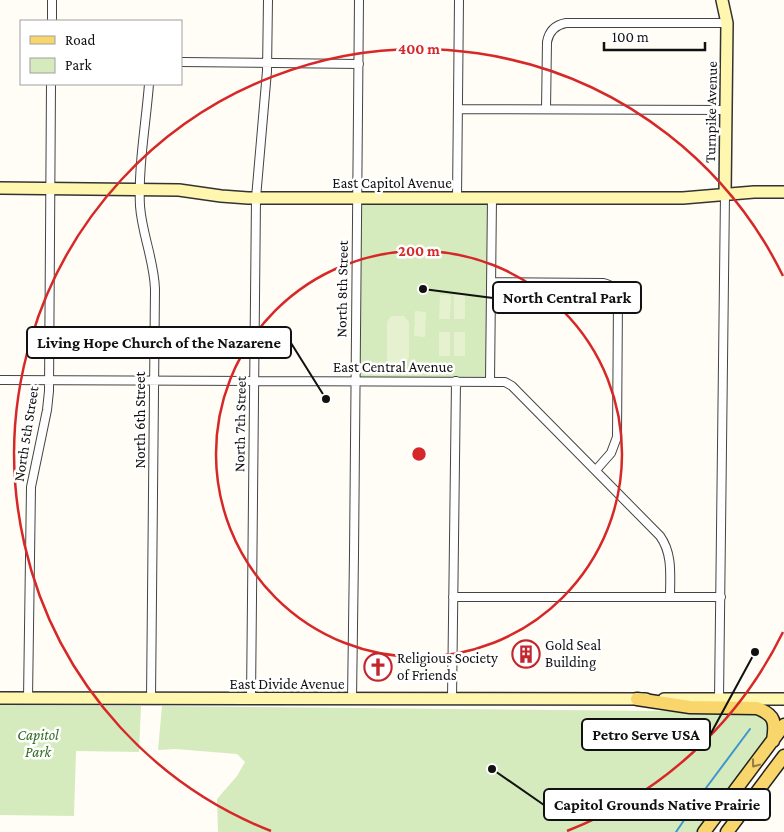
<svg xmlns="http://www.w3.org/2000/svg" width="784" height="832" viewBox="0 0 784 832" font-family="'Crimson Pro',serif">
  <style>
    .park { fill: #d5ebbd }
    .pitch { fill: #e6f2cf }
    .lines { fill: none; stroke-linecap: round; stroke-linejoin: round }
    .stream { stroke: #3f96cf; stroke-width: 2 }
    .street-casing { stroke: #444; stroke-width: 10 }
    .secondary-casing { stroke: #333; stroke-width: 14 }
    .primary-casing { stroke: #222; stroke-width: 15 }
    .street { stroke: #fff; stroke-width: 8 }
    .secondary { stroke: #fff6b0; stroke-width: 11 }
    .primary { stroke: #f9d66b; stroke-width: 12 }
    .oneway { stroke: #917d42 }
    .ring { fill: none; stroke: #d62828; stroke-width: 2.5 }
    .labels { text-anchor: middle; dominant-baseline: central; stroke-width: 5; stroke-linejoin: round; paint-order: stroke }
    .street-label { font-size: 15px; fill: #111; stroke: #fff }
    .poi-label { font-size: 15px; fill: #111; stroke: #fff; text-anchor: start }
    .park-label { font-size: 15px; font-style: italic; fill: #2f6b1f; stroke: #fff }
    .centre { fill: #d62828; stroke: #fff; stroke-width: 2.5 }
    .ring-label { font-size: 15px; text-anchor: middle; font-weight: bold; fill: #d62828; stroke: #fff; stroke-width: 5; stroke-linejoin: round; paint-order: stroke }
    .leader { fill: none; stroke: #111; stroke-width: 2 }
    .callout-dot { fill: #111; stroke: #fff; stroke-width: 2 }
    .callout { fill: #fff; stroke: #111; stroke-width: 2 }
    .callout-label { font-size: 16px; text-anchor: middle; font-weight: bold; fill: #111 }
  </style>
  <rect width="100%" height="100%" fill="#fffdf5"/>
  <path class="park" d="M357,198H492L490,381L355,380Z
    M0,705L141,706L139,752L76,751L74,816L0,815Z
    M162,706L760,712L772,721L771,732L697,832H218L217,799L237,776L245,762L237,754L175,749L158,750Z"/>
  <path class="pitch" d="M440,295H451L450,319H439Z
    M454,295H465V319H454Z
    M415,311L426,312L425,337L414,336Z
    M391,316H404L409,322V357C406,367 393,367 387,360V322Z
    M439,332H450V356H439Z
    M454,332H465V356H454Z"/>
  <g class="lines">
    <path class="stream" d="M676,832L706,788L750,729"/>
    <g class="street-casing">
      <path id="street" d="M52,21V0
        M181,62L359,64
        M149,84C146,123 138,167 140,206C142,234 154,260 155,289L151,699
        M459,109L726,110
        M546,109L547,42C549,31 555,25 566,23H727
        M457,198L459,0
        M491,282L603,283C612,285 617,289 618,299L617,437L611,453L596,470
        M0,380L505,382L512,386L660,536C673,554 670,576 670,597
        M490,381L492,198
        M453,597H721
        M28,699L31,487L47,410L49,391L51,84
        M251,699L256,198L267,71L268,0
        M352,699L354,554L359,0
        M452,699L456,381
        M719,699L725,194"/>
    </g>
    <g class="secondary-casing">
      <path id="secondary" d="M722,0L727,23L725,194
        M0,188L179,190L221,196L248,198H683L754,192H784
        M0,698L646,699
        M664,699H784"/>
    </g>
    <g class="primary-casing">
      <path id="primary" d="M637,699L690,707L757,708C775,715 776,722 773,741
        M704,832L784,725
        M727,832L784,756"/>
    </g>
    <use href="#street" class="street"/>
    <use href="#secondary" class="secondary"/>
    <use href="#primary" class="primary"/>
  </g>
  <defs><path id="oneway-chevron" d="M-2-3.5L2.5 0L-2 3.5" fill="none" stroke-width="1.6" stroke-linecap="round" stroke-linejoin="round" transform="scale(1.25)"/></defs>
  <use class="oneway" href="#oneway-chevron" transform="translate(755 764) rotate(127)"/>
  <g class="ring">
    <circle cx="419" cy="454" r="203"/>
    <path d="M783 632A405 405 0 0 1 567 831M271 831A405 405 0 1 1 783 276"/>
  </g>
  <defs>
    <g id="building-ring" transform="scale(1.4375)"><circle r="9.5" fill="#fff" stroke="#c4262e" stroke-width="1.5"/><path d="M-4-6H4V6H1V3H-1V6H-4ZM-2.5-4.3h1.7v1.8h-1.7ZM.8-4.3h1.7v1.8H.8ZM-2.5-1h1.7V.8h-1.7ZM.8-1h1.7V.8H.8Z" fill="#c4262e"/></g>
    <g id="church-ring" transform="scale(1.4375)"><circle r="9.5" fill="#fff" stroke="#c4262e" stroke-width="1.5"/><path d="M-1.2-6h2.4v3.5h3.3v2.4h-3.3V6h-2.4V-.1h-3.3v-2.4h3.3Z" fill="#c4262e"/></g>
  </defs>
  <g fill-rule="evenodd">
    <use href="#building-ring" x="526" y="654"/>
    <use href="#church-ring" x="378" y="667"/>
  </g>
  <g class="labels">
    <g class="street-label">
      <text transform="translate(711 112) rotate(-89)">Turnpike Avenue</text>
      <text x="392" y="183">East Capitol Avenue</text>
      <text transform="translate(342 289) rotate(-89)">North 8th Street</text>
      <text x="393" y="367">East Central Avenue</text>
      <text transform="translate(140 420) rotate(-90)">North 6th Street</text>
      <text transform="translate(240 424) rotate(-89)">North 7th Street</text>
      <text transform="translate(26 434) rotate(-81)">North 5th Street</text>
      <text x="287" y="684">East Divide Avenue</text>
    </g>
    <g class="poi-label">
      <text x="545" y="645">Gold Seal<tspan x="545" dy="17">Building</tspan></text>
      <text x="397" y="658">Religious Society<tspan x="397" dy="17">of Friends</tspan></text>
    </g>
    <g class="park-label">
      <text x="38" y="735">Capitol<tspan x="38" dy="17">Park</tspan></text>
    </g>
  </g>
  <circle cx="419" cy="454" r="8" class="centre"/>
  <g class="ring-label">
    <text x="419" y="54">400 m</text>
    <text x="419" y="256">200 m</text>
  </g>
  <path class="leader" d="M423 289L493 298M326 399L291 343M755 652L710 735M492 769L544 805"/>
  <g class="callout-dot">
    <circle cx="423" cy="289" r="5"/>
    <circle cx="326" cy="399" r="5"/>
    <circle cx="755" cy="652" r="5"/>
    <circle cx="492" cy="769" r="5"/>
  </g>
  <g class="callout">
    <rect x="493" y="282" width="148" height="31" rx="5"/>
    <rect x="27" y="327" width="264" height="31" rx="5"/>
    <rect x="582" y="719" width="128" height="31" rx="5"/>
    <rect x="544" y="789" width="226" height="31" rx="5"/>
  </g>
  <g class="callout-label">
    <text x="567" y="303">North Central Park</text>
    <text x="159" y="348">Living Hope Church of the Nazarene</text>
    <text x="646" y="740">Petro Serve USA</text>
    <text x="657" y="810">Capitol Grounds Native Prairie</text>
  </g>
  <rect x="20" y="20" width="162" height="65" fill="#ffffff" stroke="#a0a0a0"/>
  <rect x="30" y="36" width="25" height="8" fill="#f9d66b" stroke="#a0a0a0"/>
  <text x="65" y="45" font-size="15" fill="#111111">Road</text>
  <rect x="30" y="58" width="25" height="15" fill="#d5ebbd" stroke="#a0a0a0"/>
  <text x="65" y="70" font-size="15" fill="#111111">Park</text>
  <path d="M604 42v8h101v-8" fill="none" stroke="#111111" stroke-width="2.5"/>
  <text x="612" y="42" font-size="15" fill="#111111" stroke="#ffffff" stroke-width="4" paint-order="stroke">100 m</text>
</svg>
